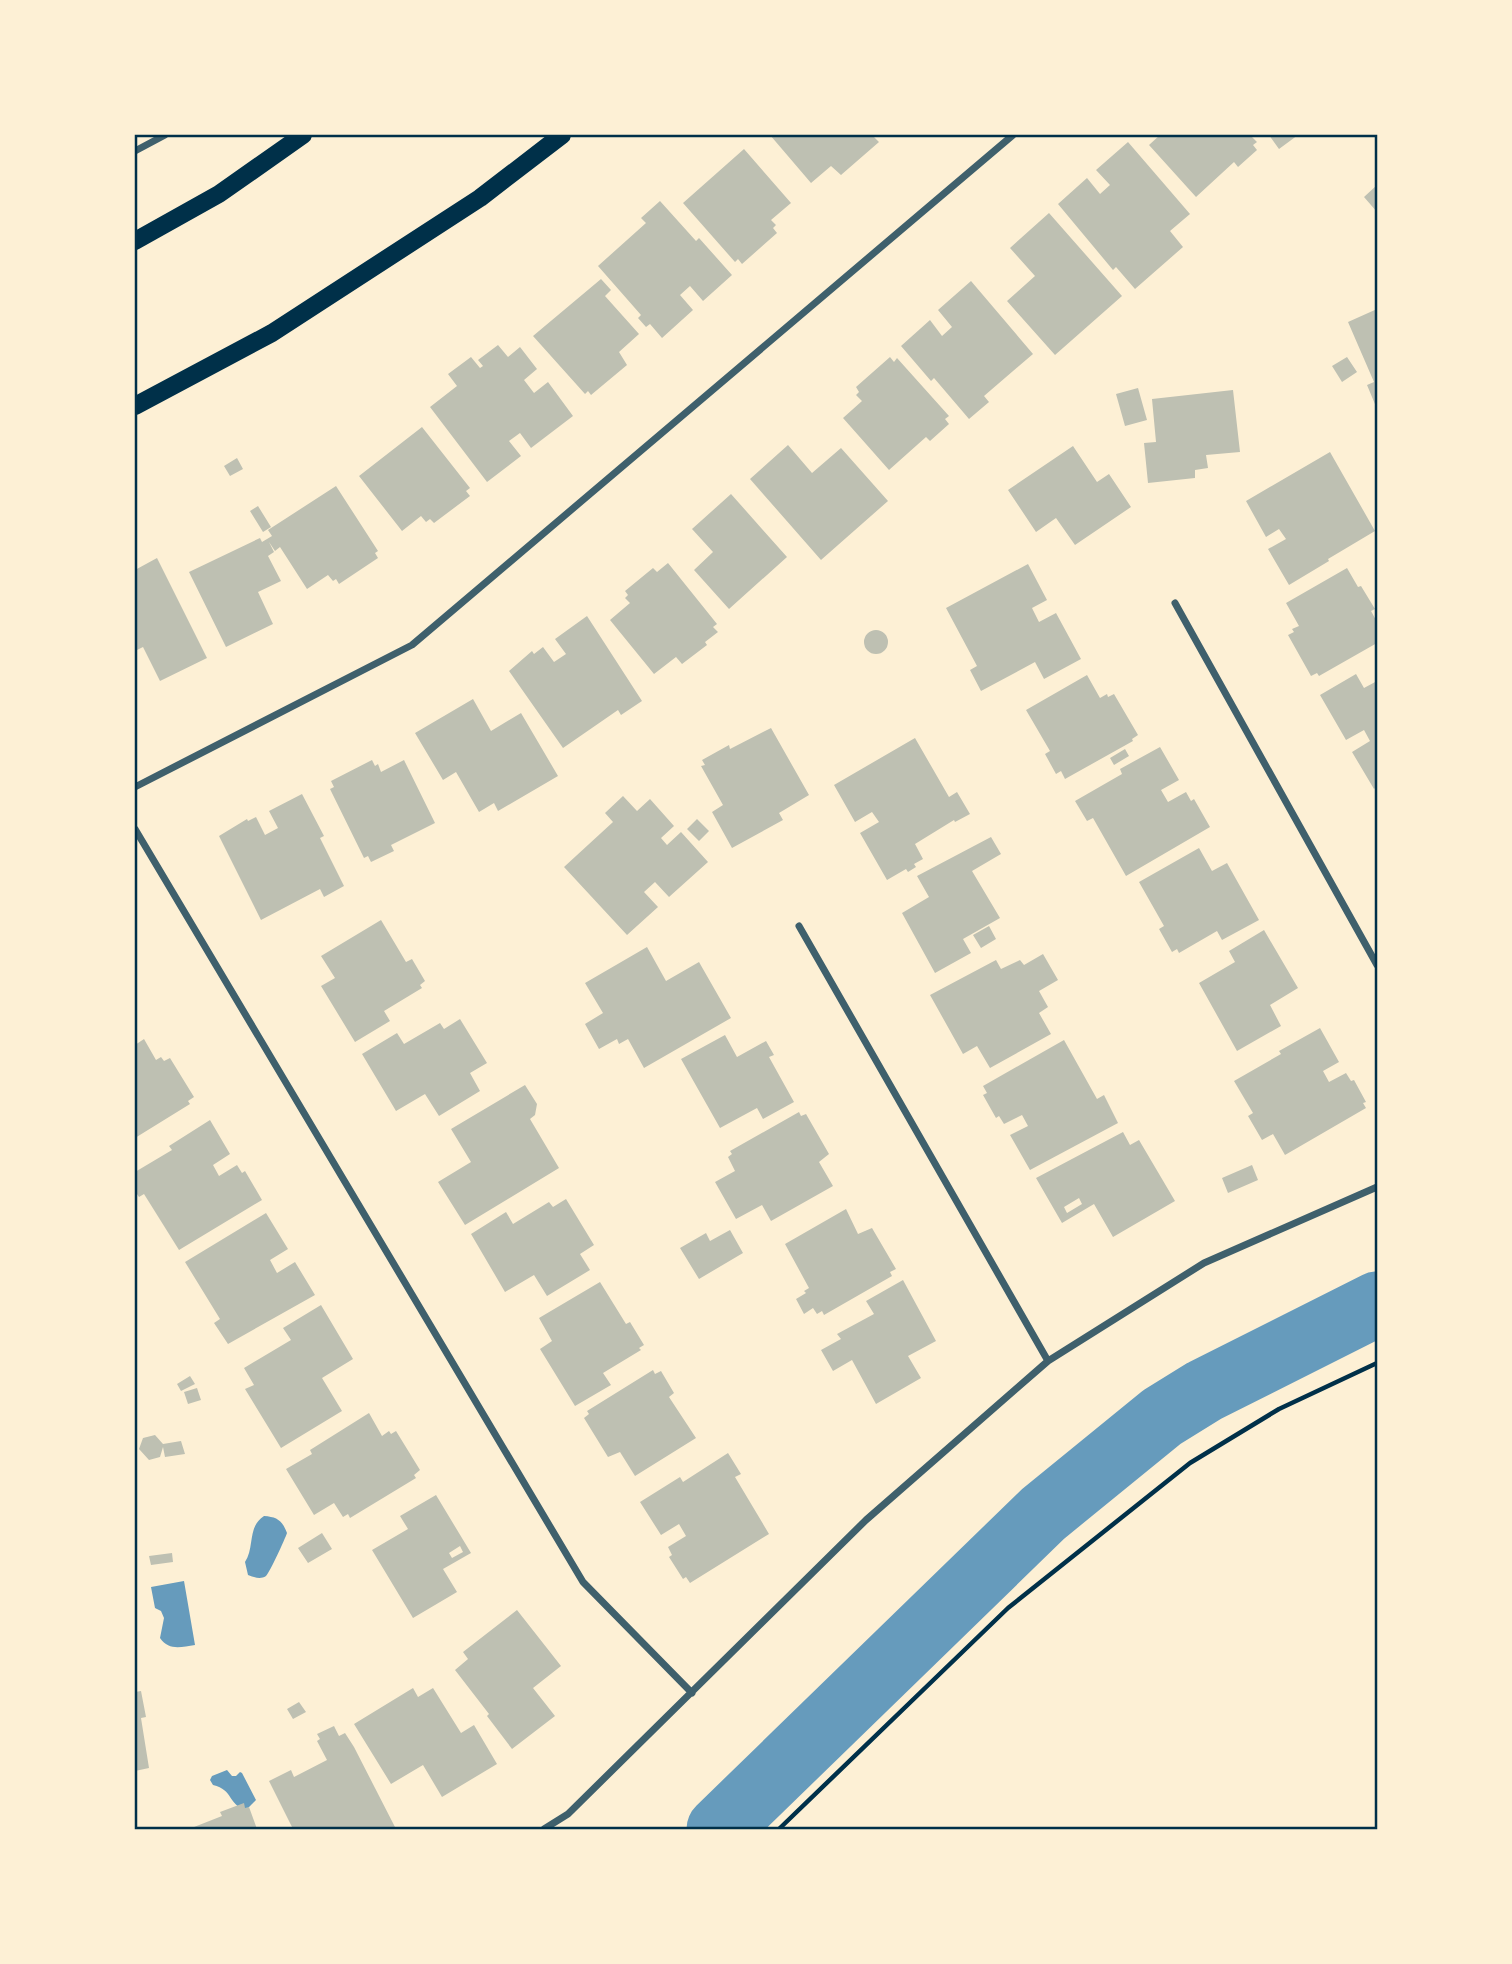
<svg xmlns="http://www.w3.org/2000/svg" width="1512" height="1964" viewBox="0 0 1512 1964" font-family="Poppins,sans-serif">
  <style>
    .water { fill: #669bbc }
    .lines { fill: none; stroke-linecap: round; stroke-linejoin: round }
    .river { stroke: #669bbc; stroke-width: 65 }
    .building { fill: #bec0b2; fill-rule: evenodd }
    .path { stroke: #003049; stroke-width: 4.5 }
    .minor { stroke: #3f606c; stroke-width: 7 }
    .primary { stroke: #003049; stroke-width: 18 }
    .neatline { fill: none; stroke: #003049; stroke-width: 2.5 }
  </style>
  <rect width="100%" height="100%" fill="#fdf0d5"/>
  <path class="water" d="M264,1516C277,1517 282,1520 287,1533C285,1539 270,1572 266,1576C260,1580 254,1577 248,1575L245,1562C255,1547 247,1527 264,1516Z
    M184,1581L195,1645C181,1647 169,1651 160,1638L164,1618L161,1611L155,1608L151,1587Z
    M227,1770L232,1776H236L240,1772L242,1773L256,1800L246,1810C227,1804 234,1790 213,1785L210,1780L212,1776Z"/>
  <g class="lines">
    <path class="river" d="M719,1829L1043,1514L1162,1417L1204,1391L1377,1304"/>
  </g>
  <path class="building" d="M770,135H876L874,137L879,142L841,175L831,166L811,183Z
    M1160,135H1250L1257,142L1253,145L1257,150L1238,167L1234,162L1196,197L1149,145Z
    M1269,135H1298L1279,149Z
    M1128,142L1190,214L1170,231L1183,247L1135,289L1116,267L1113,270L1058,204L1087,178L1100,194L1110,185L1096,170Z
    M744,149L791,203L771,220L776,225L773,228L777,233L742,264L738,259L735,262L683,203Z
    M1377,185V212L1364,197Z
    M660,201L696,241L699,238L732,275L703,301L690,286L680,295L693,310L662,338L650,324L646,327L638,318L641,315L598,266L646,223L641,218Z
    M1049,213L1122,296L1055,355L1007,301L1035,276L1010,248Z
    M601,279L611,290L605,296L639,334L619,352L627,365L591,395L588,391L585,394L533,336Z
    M971,281L1033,354L984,396L989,402L969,419L934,378L931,381L901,346L930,320L942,336L952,327L938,310Z
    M1377,309V409L1367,385L1374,382L1348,322Z
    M498,345L508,357L520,347L537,369L524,380L534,393L548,382L573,416L531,448L520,433L509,441L521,456L487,482L430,407L457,386L448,374L471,357L480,368L483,366L478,360Z
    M890,357L894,362L897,358L949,416L945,419L949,424L930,441L926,437L889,470L843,418L862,401L856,395L859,392L856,387Z
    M1347,357L1357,372L1342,382L1332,366Z
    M1138,388L1147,420L1125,426L1116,394Z
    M1233,390L1240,452L1206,455L1208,468L1195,470V478L1148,483L1144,443L1156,442L1152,399Z
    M422,427L470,488L466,491L470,496L434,523L430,519L426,522L421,516L402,531L359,476Z
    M788,445L812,473L841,448L888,501L821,560L750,479Z
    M1073,446L1097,482L1109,474L1131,507L1075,545L1056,518L1036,532L1008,490Z
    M1330,452L1375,531L1328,559L1329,561L1289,585L1268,549L1286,539L1279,529L1266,537L1246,501Z
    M237,458L243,469L230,476L224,466Z
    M336,486L378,551L375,553L378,558L339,584L336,579L333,581L328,575L307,589L280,547L275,551L269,542L274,552L268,556L281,581L258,592L273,624L226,647L189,572L260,538L262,542L272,536L268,530Z
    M731,494L787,557L729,609L694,570L713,552L692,529Z
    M258,506L271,527L263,532L250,511Z
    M157,558L207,658L160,681L143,647L135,651V570Z
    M668,563L717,624L713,627L718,632L705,642L707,645L682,664L676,657L654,674L610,620L630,603L625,598L628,595L625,591L653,568L657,572Z
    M1028,564L1047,600L1032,608L1039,622L1056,613L1081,659L1044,679L1035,662L981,691L970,670L977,666L946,608Z
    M1347,568L1358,587L1361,586L1375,609L1371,611L1377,622V643L1319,676L1317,673L1311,676L1288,635L1294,632L1292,629L1299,626L1286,603Z
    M587,616L642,701L621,715L618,710L563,748L509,671L532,651L534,654L543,647L554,662L566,654L555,639Z
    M864 642a12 12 0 1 1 24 0a12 12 0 1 1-24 0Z
    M1356,674L1364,688L1377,681V786L1374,789L1352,752L1370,741L1364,730L1346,740L1320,695Z
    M1087,675L1100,698L1107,694L1108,697L1114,694L1138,735L1132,739L1133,741L1065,779L1061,771L1056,774L1045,754L1050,751L1026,710Z
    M473,699L491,731L521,713L558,776L498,811L494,803L479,812L456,772L443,780L415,733Z
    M771,728L809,795L779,813L783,820L732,848L712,812L723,805L701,766L705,765L702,760L729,745L730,749Z
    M915,738L949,797L957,792L970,814L955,822L954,820L915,844L923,859L914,864L916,867L908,872L906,869L887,880L860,833L879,822L872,812L855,822L834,785Z
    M1160,747L1179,780L1161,790L1168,802L1186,792L1191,801L1194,799L1210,827L1126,876L1093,818L1087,821L1075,801L1122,774L1120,769Z
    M1125,749L1129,756L1114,765L1110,758Z
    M372,760L375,766L378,764L381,772L404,760L435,823L391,845L394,851L371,862L368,856L364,858L330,789L334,787L331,781Z
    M302,794L324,836L320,838L344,886L324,897L320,889L261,920L219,836L247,819L248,821L256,817L265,835L278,828L269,811Z
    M623,796L637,811L650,799L674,826L661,838L667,845L681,832L708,862L669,897L655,882L644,892L658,907L627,935L564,867L613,822L605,813Z
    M697,819L709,831L699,841L687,829Z
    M991,837L1001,854L972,871L1000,918L963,939L971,953L935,973L902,913L929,897L917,876Z
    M1199,848L1212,871L1227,863L1259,920L1222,940L1217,931L1179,953L1177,949L1172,952L1159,929L1164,926L1139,882Z
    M381,920L406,962L412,959L425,981L420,985L422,988L384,1011L390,1021L355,1042L321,986L335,978L321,956Z
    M989,926L996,939L981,948L973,935Z
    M1264,930L1298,988L1270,1005L1281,1026L1237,1051L1199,983L1235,962L1229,951Z
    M647,947L666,981L699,962L731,1018L644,1068L628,1039L619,1044L617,1039L599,1049L585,1024L603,1013L585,983Z
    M1043,954L1058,980L1039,991L1048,1007L1039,1013L1051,1034L990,1068L977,1046L963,1054L930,995L996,960L1001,969L1020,960L1024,965Z
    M460,1019L487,1063L470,1073L480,1091L439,1116L425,1094L396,1111L362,1054L397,1033L404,1044L440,1023L444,1029Z
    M1320,1028L1339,1062L1323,1071L1329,1082L1346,1073L1351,1081L1354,1080L1366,1102L1363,1103L1366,1108L1285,1155L1273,1134L1262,1140L1248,1116L1253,1113L1234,1081L1281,1054L1279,1051Z
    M725,1035L737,1057L766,1041L774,1055L769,1057L794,1102L763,1119L757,1108L720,1128L681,1059Z
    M144,1039L156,1060L161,1057L164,1061L170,1058L194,1097L188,1101L190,1104L135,1138V1045Z
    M1064,1040L1097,1099L1104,1095L1118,1123L1030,1170L1010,1135L1028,1126L1022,1115L1004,1124L999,1116L996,1118L983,1095L987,1093L983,1086Z
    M525,1085L537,1104L535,1115L530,1119L559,1168L465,1225L438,1182L471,1162L451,1129Z
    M799,1112L801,1116L806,1114L829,1154L819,1162L833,1186L771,1221L762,1205L736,1219L715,1182L735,1171L728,1157L732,1154L730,1151Z
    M210,1120L230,1154L213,1165L219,1176L237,1165L242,1173L245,1171L262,1200L179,1250L144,1194L139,1197L135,1191V1172L172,1150L169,1146Z
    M1123,1132L1130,1145L1139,1140L1175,1201L1113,1237L1094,1204L1062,1223L1036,1178ZM1079,1198L1082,1204L1067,1213L1064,1207Z
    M1252,1165L1258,1180L1228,1193L1222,1178Z
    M566,1199L594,1245L580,1254L590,1270L547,1296L534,1275L505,1292L471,1234L506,1212L513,1224L549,1202L553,1207Z
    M846,1209L858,1234L872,1228L896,1269L890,1272L892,1276L824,1315L822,1311L817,1314L813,1308L804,1314L796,1299L806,1293L804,1291L809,1288L785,1244Z
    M266,1213L288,1249L270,1260L277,1273L295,1262L315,1295L228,1344L214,1323L220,1319L185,1262Z
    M730,1230L743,1253L699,1279L680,1248L706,1233L710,1241Z
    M903,1280L936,1341L908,1356L921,1378L876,1404L852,1360L833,1371L821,1350L841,1339L837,1334L874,1314L866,1301Z
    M600,1282L626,1324L630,1322L644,1345L639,1348L641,1350L603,1373L611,1385L575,1406L540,1349L552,1341L539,1318Z
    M321,1305L353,1359L322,1378L342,1411L281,1448L245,1389L254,1385L244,1368L291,1340L283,1328Z
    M653,1370L655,1374L661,1371L674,1393L669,1397L696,1438L635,1476L620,1452L608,1457L584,1418L589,1414L587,1411Z
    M190,1376L195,1384L181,1391L177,1384Z
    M197,1388L201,1400L188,1404L184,1392Z
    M369,1413L382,1436L389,1431L391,1434L396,1431L420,1470L414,1475L416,1478L350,1518L348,1514L343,1517L334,1503L314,1515L286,1469L312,1454L310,1450Z
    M155,1435L163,1444L181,1441L185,1454L165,1457L163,1447L160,1457L149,1460L139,1449L143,1438Z
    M728,1453L741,1474L735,1477L769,1534L690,1583L686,1577L683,1579L669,1557L672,1555L668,1547L686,1536L679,1524L661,1535L640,1502L680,1477L683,1482Z
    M436,1495L471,1553L443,1569L457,1592L413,1618L372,1550L408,1529L400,1516ZM460,1546L463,1552L452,1558L449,1553Z
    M322,1533L332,1549L308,1563L298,1548Z
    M172,1553L173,1562L151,1565L149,1556Z
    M517,1610L561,1666L533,1688L555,1716L512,1749L487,1716L489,1714L455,1670L468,1659L463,1652Z
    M413,1688L418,1697L433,1688L461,1733L474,1725L497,1764L442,1797L423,1765L391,1784L354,1724Z
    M141,1691L146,1717L141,1718L149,1768L135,1771V1692Z
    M299,1702L306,1712L293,1719L287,1709Z
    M334,1726L339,1736L345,1733L354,1747L396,1829H293L269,1781L291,1770L294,1777L327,1760L317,1741L320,1739L317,1734Z
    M244,1803L245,1808L249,1807L257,1829H189L222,1816L220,1812Z"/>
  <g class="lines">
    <path class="path" d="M779,1829L1008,1608L1190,1463L1279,1409L1377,1363"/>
    <path class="minor" d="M135,151L165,135
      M1175,603L1377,965
      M135,787L412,645L1013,135
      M135,829L583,1582L692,1693
      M799,926L1048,1361
      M544,1829L568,1814L866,1520L1048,1361L1204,1263L1377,1187"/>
    <path class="primary" d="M135,241L219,194L303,135
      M135,406L272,333L480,198L562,135"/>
  </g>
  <rect width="1512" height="1964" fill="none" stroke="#fdf0d5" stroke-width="273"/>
  <rect x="136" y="136" width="1240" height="1692" class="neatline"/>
</svg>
